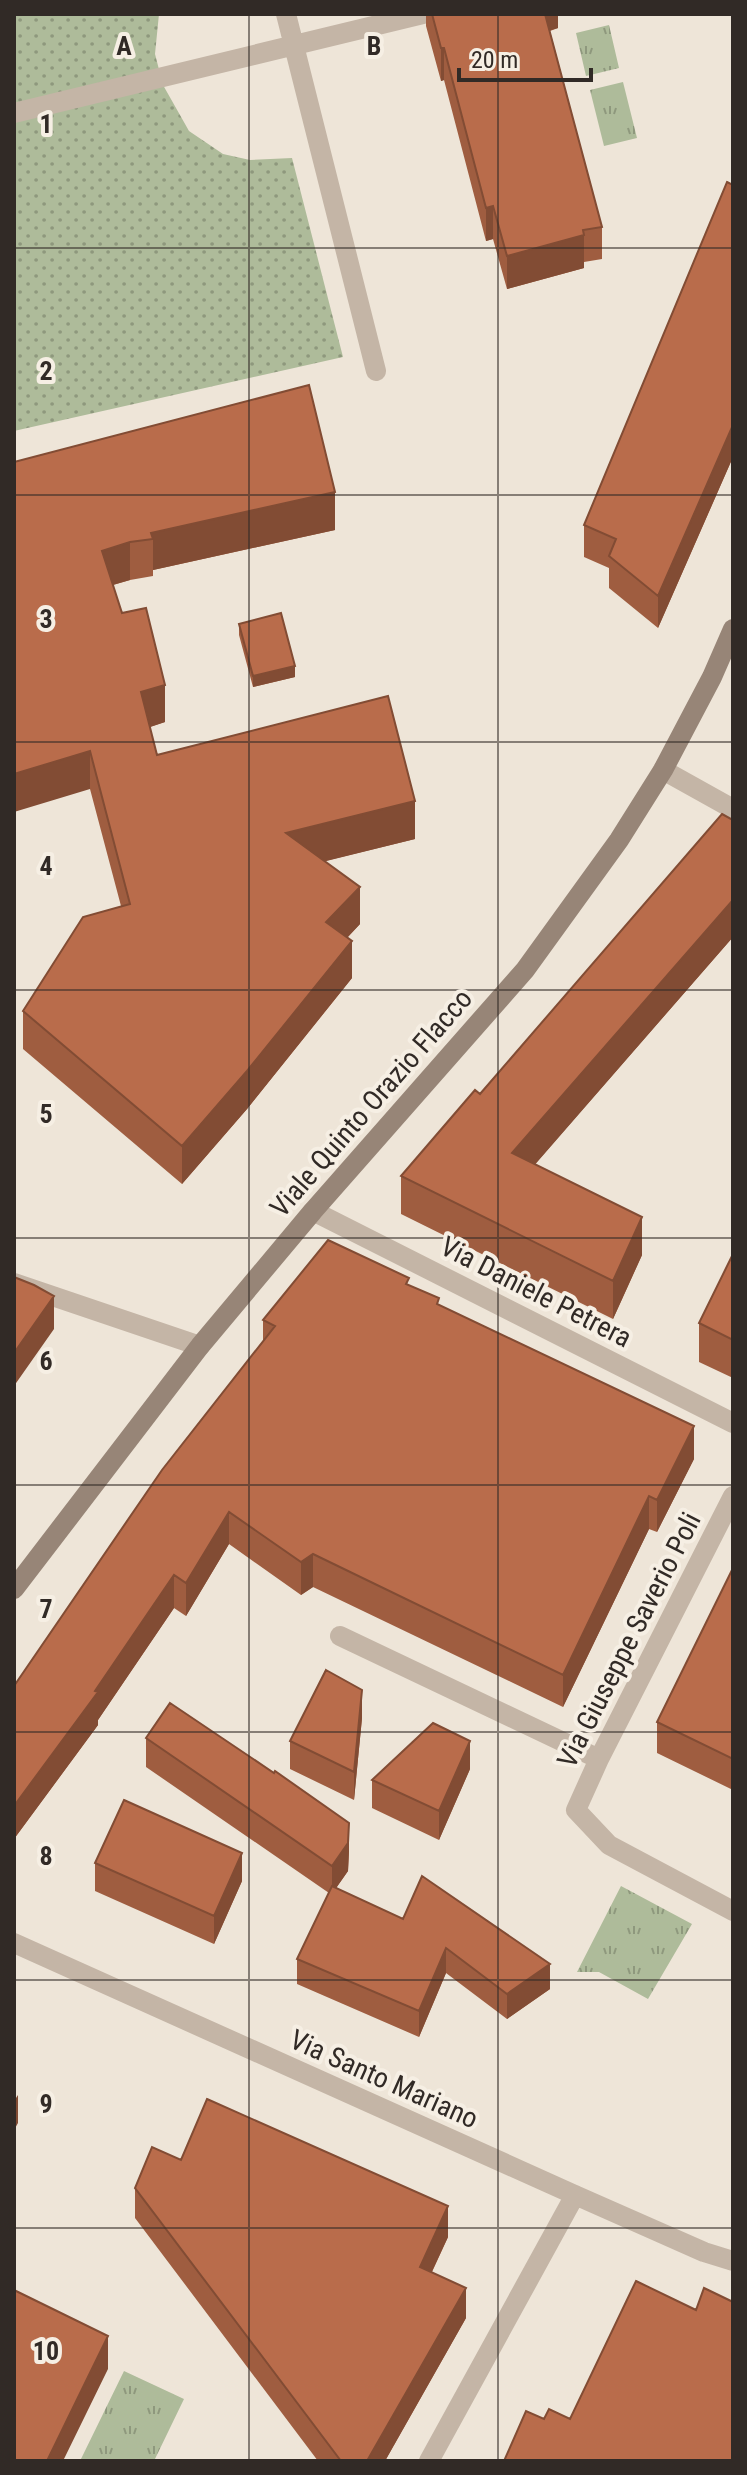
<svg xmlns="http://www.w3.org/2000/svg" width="747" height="2475" viewBox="0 0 747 2475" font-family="'Roboto Condensed',sans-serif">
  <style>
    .grass { fill: url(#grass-tufts) }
    .park { fill: url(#park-dots) }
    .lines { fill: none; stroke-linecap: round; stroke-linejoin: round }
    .street { stroke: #c4b5a6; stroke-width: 20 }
    .secondary { stroke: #978577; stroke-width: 20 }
    .wall { fill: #9f5d40 }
    .shaded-wall { fill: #824c34 }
    .building { fill: #b96c4b; stroke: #824c34; stroke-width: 2 }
    .grid { fill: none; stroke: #312a26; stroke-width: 2; stroke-opacity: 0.55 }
    .labels { text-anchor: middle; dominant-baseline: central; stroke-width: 8; stroke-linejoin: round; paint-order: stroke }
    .street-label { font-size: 28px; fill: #312a26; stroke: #f6efe4 }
    .grid-label { font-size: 26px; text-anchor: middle; font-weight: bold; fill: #312a26; stroke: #f6efe4; stroke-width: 8; stroke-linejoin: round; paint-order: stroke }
  </style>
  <defs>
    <pattern id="grass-tufts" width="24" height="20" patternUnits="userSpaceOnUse" patternTransform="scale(2)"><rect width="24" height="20" fill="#aebb9a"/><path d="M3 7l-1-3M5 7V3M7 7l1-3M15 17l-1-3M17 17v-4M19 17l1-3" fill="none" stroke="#8e987d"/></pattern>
    <pattern id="park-dots" width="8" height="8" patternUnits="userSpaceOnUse" patternTransform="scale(2)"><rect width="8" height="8" fill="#aebb9a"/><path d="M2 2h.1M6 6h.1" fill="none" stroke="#8e987d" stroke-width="1.8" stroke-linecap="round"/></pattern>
  </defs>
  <rect width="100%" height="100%" fill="#eee5d8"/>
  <path class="grass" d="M609,25L619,68L586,76L576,33Z
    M623,82L637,138L604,146L590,90Z
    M621,1886L692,1924L648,1999L599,1972H577Z
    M124,2371L184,2399L154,2461H80Z"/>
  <path class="park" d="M14,14H159L155,54L163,85L189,131L223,154L250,160L292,158L343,357L14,431Z"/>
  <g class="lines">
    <path class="street" d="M286,14L376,371
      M14,113L423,14
      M663,770L733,809
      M313,1211L733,1423
      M14,1283L200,1346
      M733,1496L599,1759L576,1810L609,1845L733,1911
      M340,1636L599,1759
      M14,1943L575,2195L704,2252L733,2261
      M429,2461L575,2195"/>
    <path class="secondary" d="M14,1589L200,1346L313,1211L525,970L619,840L663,770L712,677L733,629"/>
  </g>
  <path class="wall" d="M426,14H558V28L550,31L602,227V259L584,262V268L507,289L493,239L486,241L444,80L441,81L426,26Z
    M733,185V457L658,628L609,588V568L584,557V525Z
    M14,462L335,530L153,570V576L130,580L113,585L122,613L165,722L150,727L157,755L415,839L325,861L360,924L347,938L352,978L247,1109L182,1184L23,1049V1011L121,906L90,789Z
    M239,624L295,677L253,687L239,635Z
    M733,937L535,1164L642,1255L613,1319L401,1214V1176L480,1094Z
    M733,1254V1378L699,1362V1323Z
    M409,1285L439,1305L694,1459L657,1532L649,1529L563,1707L313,1587L301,1595L229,1544L186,1616L174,1608L98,1720V1725L14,1839V1686L263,1341V1320Z
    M733,1568V1790L657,1753V1722Z
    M362,1718L354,1800L290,1769V1741Z
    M146,1738L349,1851L348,1871L336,1888L550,1989L507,2019L446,1973L419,2037L297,1984V1959L329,1893L146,1767Z
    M470,1769L439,1840L372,1808V1780Z
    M95,1863L242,1881L214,1944L95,1891Z
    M181,2160L448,2237L432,2272L466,2318L385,2461H318L135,2218V2188Z"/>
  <path class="shaded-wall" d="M541,14H558V28L541,33Z
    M441,48H444V80L441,81Z
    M493,206V239L486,241V208Z
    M584,235V268L507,289V256Z
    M733,425V457L658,628V596Z
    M335,492V530L153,570V539L151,533Z
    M130,542V580L102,588V551Z
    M295,666V677L253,687V676Z
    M165,685V722L141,730V692Z
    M90,751V789L14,812V774Z
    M415,801V839L286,871V833Z
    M360,887V924L326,960V922Z
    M733,900V937L512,1191V1153Z
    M352,941V978L247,1109L182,1184V1146Z
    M642,1217V1255L613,1319V1281Z
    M54,1296V1329L14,1386V1353Z
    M694,1426V1459L657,1532V1500Z
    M649,1496V1529L563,1707V1675Z
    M229,1512V1544L186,1616V1583Z
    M313,1554V1587L301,1595V1562Z
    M174,1575V1608L98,1720V1725L14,1839V1806L95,1691Z
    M362,1690V1718L354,1800V1772Z
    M470,1741V1769L439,1840V1811Z
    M349,1823V1851L348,1871L332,1894V1866Z
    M242,1853V1881L214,1944V1916Z
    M446,1948V1973L419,2037V2011Z
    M550,1964V1989L507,2019V1994Z
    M18,2095V2123L14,2130V2101Z
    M448,2206V2237L420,2297V2267Z
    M466,2288V2318L385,2461H367Z
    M108,2336V2369L63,2461H47Z"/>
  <path class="building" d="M432,14H545L602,227L583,230L584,235L507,256L493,206L486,208L444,48H441Z
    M727,182L733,185V425L658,596L609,556L616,539L584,525Z
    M309,385L335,492L151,533L153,539L130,542L102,551L122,613L146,608L165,685L141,692L157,755L388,696L415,801L286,833L360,887L326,922L352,941L247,1071L182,1146L23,1011L83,917L130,904L90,751L14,774V462Z
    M281,613L295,666L253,676L239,624Z
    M722,814L733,820V900L512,1153L642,1217L613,1281L401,1176L475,1090L480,1094Z
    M328,1240L409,1278L406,1284L439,1298L437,1304L694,1426L657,1500L649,1496L563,1675L313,1554L301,1562L229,1512L186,1583L174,1575L95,1691L98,1692L14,1806V1686L162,1470L275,1326L263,1320Z
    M733,1254V1340L699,1323Z
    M14,1277L34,1285L54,1296L14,1353Z
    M733,1568V1759L657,1722Z
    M326,1670L362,1690L354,1772L290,1741Z
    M170,1703L274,1773L275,1771L349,1823L348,1843L332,1866L146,1738Z
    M433,1723L470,1741L439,1811L372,1780Z
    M124,1800L242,1853L214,1916L95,1863Z
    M422,1876L550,1964L507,1994L446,1948L419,2011L297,1959L332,1886L403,1919Z
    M207,2099L448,2206L420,2267L466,2288L367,2461H341L135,2188L152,2147L181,2160Z
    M636,2281L696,2310L704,2288L733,2302V2461H504L526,2411L544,2419L549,2409L570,2419Z
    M14,2290L108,2336L47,2461H14Z"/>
  <path class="grid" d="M249,14V2461M498,14V2461M14,248H733M14,495H733M14,742H733M14,990H733M14,1238H733M14,1485H733M14,1732H733M14,1980H733M14,2228H733"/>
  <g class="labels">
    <g class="street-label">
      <text transform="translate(371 1103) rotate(-49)">Viale Quinto Orazio Flacco</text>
      <text transform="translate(536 1292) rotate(27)">Via Daniele Petrera</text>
      <text transform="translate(629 1640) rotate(-63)">Via Giuseppe Saverio Poli</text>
      <text transform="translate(384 2079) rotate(24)">Via Santo Mariano</text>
    </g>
  </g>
  <g class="grid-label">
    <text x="124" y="55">A</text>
    <text x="374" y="55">B</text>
    <text x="46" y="133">1</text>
    <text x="46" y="380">2</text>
    <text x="46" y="628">3</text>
    <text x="46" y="875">4</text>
    <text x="46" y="1123">5</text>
    <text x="46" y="1370">6</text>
    <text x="46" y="1618">7</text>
    <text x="46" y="1865">8</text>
    <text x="46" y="2113">9</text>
    <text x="46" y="2360">10</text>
  </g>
  <rect width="747" height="2475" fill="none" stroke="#312a26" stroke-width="32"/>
  <path d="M459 68v12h132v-12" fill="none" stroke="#312a26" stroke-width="4"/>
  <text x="471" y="68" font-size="24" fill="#312a26" stroke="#f6efe4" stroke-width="6" paint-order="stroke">20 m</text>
</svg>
